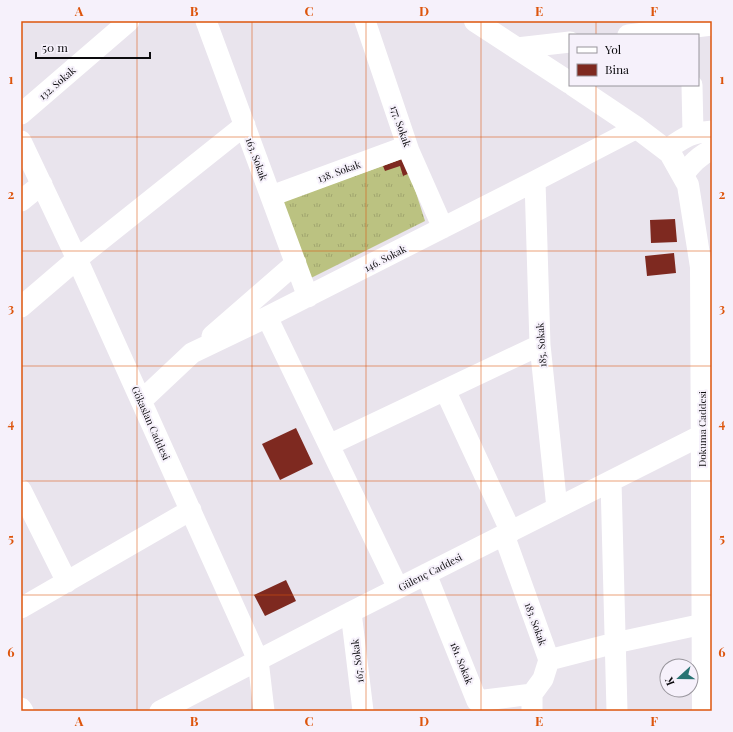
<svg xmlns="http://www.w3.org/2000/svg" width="733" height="732" viewBox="0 0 733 732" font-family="'Playfair Display',serif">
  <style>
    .grass { fill: url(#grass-tufts) }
    .building { fill: #7e2920 }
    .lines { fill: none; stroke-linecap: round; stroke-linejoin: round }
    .minor { stroke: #fff; stroke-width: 21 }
    .major { stroke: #fff; stroke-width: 22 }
    .grid { fill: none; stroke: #dd550c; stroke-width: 1; stroke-opacity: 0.55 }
    .labels { text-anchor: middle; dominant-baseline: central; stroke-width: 4; stroke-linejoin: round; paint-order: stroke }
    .street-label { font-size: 10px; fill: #0c0b0e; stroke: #f6f1fb }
    .neatline { fill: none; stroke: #dd550c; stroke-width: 1.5 }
    .grid-label { font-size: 13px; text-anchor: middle; font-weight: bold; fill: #dd550c }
  </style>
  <defs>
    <pattern id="grass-tufts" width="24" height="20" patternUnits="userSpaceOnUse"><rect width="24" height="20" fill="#bbc281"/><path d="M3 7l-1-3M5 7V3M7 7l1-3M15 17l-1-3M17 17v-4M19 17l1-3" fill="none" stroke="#a0a56e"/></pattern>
  </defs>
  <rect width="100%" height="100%" fill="#e9e4ed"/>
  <path class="grass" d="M405,158L425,221L309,279L281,202Z"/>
  <path class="building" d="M405,158L410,173L403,176L400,166L385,171L383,166Z
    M675,219L677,242L651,243L650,220Z
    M674,253L676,273L647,276L645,256Z
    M296,428L313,464L280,480L262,444Z
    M286,580L296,601L265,616L254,595Z"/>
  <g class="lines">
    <path class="minor" d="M206,21L308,297
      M365,21L409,151L443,228
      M628,35L712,25
      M517,48L570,42
      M692,85L693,133
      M21,114L129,21
      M21,141L77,259L258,660L264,711
      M666,150C685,137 689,133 712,131
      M683,175C691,165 699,155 712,150
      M535,181L540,345L557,508
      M271,196L407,146
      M21,201L42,184
      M21,307L77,259L245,125
      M267,317L398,588
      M212,336L296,263
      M445,390L511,532
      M141,401L192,353L267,317L535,181L637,128
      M329,445L540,345
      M611,481L617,711
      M21,490L67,582
      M504,535L549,660L543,679L532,694V711
      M426,574L477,701L532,694
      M21,608L191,510
      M351,612L363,711
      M549,660L615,643L703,624
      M21,708L23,711
      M160,711L351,612L702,435"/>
    <path class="major" d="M475,21L570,83
      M573,85L637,128L670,153L688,185L701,267L703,711"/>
  </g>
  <path class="grid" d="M137,21V711M252,21V711M366,21V711M481,21V711M596,21V35M596,85V711M21,137H712M21,251H712M21,366H712M21,481H712M21,595H712"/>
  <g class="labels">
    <g class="street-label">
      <text transform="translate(57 83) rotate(-41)">132. Sokak</text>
      <text transform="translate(401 126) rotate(71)">177. Sokak</text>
      <text transform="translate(257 159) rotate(70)">163. Sokak</text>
      <text transform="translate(339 171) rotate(-20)">138. Sokak</text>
      <text transform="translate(385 258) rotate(-27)">146. Sokak</text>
      <text transform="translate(541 345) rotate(-94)">185. Sokak</text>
      <text transform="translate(151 423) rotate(66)">Gökaslan Caddesi</text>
      <text transform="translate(702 429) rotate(-90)">Dokuma Caddesi</text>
      <text transform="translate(430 572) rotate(-27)">Gülenç Caddesi</text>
      <text transform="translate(536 624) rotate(70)">183. Sokak</text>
      <text transform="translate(357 661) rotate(-97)">167. Sokak</text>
      <text transform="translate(462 663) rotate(68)">181. Sokak</text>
    </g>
  </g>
  <rect width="733" height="732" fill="none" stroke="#f6f1fb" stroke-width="44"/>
  <rect x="569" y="34" width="130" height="52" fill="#f6f1fb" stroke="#98959c"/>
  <rect x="577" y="47" width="20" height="6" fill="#ffffff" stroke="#98959c"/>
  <text x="605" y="54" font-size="12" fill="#0c0b0e">Yol</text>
  <rect x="577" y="64" width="20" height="12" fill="#7e2920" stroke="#98959c"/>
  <text x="605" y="74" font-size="12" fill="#0c0b0e">Bina</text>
  <g transform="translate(679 678) rotate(249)"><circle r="19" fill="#f6f1fb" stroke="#98959c"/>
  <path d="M0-3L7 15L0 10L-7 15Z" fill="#297474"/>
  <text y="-6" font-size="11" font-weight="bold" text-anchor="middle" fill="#0c0b0e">K</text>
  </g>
  <path d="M36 52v6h114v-6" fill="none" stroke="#0c0b0e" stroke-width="2"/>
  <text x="42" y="52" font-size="12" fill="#0c0b0e" stroke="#f6f1fb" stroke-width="3" paint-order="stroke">50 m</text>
  <rect x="22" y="22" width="689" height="688" class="neatline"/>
  <g class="grid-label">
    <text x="79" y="16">A</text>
    <text x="194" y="16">B</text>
    <text x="309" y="16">C</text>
    <text x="424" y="16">D</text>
    <text x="539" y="16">E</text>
    <text x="654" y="16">F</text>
    <text x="11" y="84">1</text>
    <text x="722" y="84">1</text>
    <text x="11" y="199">2</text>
    <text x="722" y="199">2</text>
    <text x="11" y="313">3</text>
    <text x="722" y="313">3</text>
    <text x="11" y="428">4</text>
    <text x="722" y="428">4</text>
    <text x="11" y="543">5</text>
    <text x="722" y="543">5</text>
    <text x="11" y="657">6</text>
    <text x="722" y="657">6</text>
    <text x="79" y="726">A</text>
    <text x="194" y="726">B</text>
    <text x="309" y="726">C</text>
    <text x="424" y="726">D</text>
    <text x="539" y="726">E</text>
    <text x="654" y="726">F</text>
  </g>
</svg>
